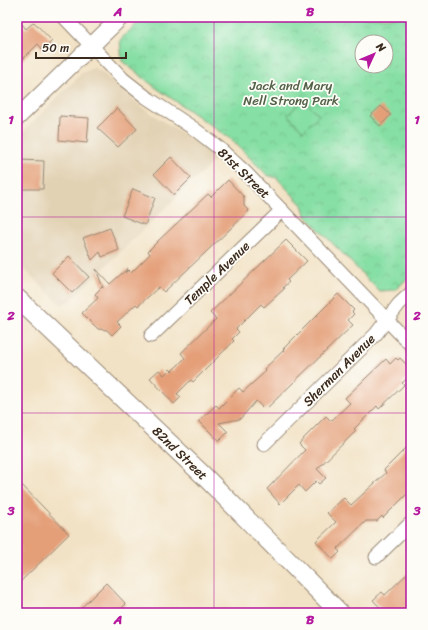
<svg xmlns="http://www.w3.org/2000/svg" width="428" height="630" viewBox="0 0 428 630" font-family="Sriracha,sans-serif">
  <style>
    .built { fill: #e2d2b4 }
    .park { fill: url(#park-crowns); stroke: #608461; fill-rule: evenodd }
    .pitch { fill: #86dfa4; stroke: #608461 }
    .building { fill: #e49f78 }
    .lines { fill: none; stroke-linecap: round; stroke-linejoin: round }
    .minor-casing { stroke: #968672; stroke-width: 15 }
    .tertiary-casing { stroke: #968672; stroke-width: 18 }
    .secondary-casing { stroke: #968672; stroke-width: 20 }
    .minor { stroke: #fff; stroke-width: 13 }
    .tertiary { stroke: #fff; stroke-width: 16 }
    .secondary { stroke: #fff; stroke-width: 18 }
    .grid { fill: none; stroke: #b5179e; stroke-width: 1; stroke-opacity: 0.55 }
    .labels { text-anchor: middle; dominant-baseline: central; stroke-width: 3.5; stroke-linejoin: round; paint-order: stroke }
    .park-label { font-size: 13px; fill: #526046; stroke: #fdfcf7 }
    .street-label { font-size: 13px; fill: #3b2a1e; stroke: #fdfcf7 }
    .neatline { fill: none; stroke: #b5179e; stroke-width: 1.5 }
    .grid-label { font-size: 13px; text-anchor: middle; font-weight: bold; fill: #b5179e }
  </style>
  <defs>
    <pattern id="park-crowns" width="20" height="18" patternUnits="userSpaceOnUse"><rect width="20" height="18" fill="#86dfa4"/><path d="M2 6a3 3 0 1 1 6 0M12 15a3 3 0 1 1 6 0" fill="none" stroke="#75c08d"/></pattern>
  </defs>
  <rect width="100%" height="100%" fill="#fdfcf7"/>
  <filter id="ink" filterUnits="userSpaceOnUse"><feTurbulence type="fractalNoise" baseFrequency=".025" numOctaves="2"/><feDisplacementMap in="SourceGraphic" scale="8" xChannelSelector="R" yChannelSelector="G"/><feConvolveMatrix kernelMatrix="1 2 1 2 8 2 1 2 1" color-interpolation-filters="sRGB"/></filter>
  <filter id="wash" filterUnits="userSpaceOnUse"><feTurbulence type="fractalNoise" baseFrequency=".012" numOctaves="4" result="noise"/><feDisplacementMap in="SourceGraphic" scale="16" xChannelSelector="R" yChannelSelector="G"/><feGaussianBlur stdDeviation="0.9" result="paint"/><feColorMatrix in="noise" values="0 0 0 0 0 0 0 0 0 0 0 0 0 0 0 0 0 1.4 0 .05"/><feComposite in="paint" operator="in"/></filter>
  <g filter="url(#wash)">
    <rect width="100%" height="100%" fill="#f2e2c5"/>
    <path class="built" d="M94,68L100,71L143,108L205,149L215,160L71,300L61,305L17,262V138L82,73Z"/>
    <path class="park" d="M144,17H411V275L395,290L379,291L306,216L302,205L277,178L267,175L232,140L155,87L122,61L120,40ZM362,42H386V66H362Z"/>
    <path class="pitch" d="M303,99L319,115L303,131L288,115Z"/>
    <g id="blocks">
      <path class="building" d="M34,22L52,41L43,50L38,44L17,65V29L22,24L26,29Z
        M381,106L391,115L380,126L370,116Z
        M117,108L137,129L118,147L97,128Z
        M60,116L89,118L87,143L59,140Z
        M171,157L191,178L174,195L154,174Z
        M19,160L44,161L43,189H17Z
        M228,180L244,197V206L249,211L164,292L159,287L138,306L136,304L117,322L121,326L112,335L107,330L98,329L82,313L98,298L95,294L102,287L103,288L96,269L110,284L128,268L125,273L128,270L131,273L150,254L148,251L159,240L208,194L211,197Z
        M133,189L155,198L145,225L122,216Z
        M110,228L119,250L102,257L100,252L92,260L83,238Z
        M286,240L307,261L287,280L289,282L283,287L284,289L264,307L261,304L236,329L239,332L232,339L234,341L193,382L191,380L177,394L181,397L174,404L150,378L159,370L164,375L170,369L172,371L185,358L181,353L216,319L210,313Z
        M69,256L89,277L72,293L52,273Z
        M338,294L354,310L352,312L354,314L348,320L353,325L265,410L256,401L240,419L219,423L228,432L219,441L199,421L216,405L219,408L239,388L243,392L266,371L264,369L284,350L283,349Z
        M396,358L398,360L400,358L411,369V375L402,383L404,385L379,409L377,406L354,429L356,431L317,469L326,478L319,484L316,481L305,492L299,485L280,504L267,489L305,450L299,444L304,438L326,416L331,421L350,403L345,398L386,359L390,364Z
        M411,443V490L383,518L382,516L377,521H366L337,549L340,552L333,559L316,541L336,522L327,513L344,498L351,505L386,473L384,470Z
        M17,480L69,534L17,585Z
        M411,570V608L406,613H385L373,600L382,592L385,595Z
        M106,583L126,604L117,613H76Z"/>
    </g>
  </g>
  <g filter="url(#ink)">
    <use href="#blocks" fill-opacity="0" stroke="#968672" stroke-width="1"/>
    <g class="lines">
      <g class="minor-casing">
        <path id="minor" d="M64,17L123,79L146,97L193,128L219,148L245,172L411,345
          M151,336L282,210
          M264,444L376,334L399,304L411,293
          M376,557L411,523"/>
      </g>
      <g class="tertiary-casing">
        <path id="tertiary" d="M17,118L121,17"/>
      </g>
      <g class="secondary-casing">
        <path id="secondary" d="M17,298L203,475L340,613"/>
      </g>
      <use href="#minor" class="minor"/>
      <use href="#tertiary" class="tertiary"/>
      <use href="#secondary" class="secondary"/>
    </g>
  </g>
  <path class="grid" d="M214,17V613M17,217H411M17,413H411"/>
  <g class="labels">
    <g class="park-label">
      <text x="291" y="85">Jack and Mary<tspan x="291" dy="15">Nell Strong Park</tspan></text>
    </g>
    <g class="street-label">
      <text transform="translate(244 173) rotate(44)">81st Street</text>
      <text transform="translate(217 273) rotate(-44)">Temple Avenue</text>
      <text transform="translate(339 370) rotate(-45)">Sherman Avenue</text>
      <text transform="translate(180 453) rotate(44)">82nd Street</text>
    </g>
  </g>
  <rect width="428" height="630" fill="none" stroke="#fdfcf7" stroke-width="44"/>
  <g transform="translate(374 54) rotate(46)"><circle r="19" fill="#fdfcf7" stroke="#afa8a0"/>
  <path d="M0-3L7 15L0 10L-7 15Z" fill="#b5179e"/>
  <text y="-6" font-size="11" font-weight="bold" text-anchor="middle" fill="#3b2a1e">N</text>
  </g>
  <path d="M36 52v6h90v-6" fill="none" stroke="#3b2a1e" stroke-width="2"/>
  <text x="42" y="52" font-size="12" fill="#3b2a1e" stroke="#fdfcf7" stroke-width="3" paint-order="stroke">50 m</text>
  <rect x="22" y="22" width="384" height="586" class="neatline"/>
  <g class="grid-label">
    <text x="118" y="16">A</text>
    <text x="310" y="16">B</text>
    <text x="11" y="124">1</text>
    <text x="417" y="124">1</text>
    <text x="11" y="320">2</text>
    <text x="417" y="320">2</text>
    <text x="11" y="515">3</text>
    <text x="417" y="515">3</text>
    <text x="118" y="624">A</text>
    <text x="310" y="624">B</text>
  </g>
</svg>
